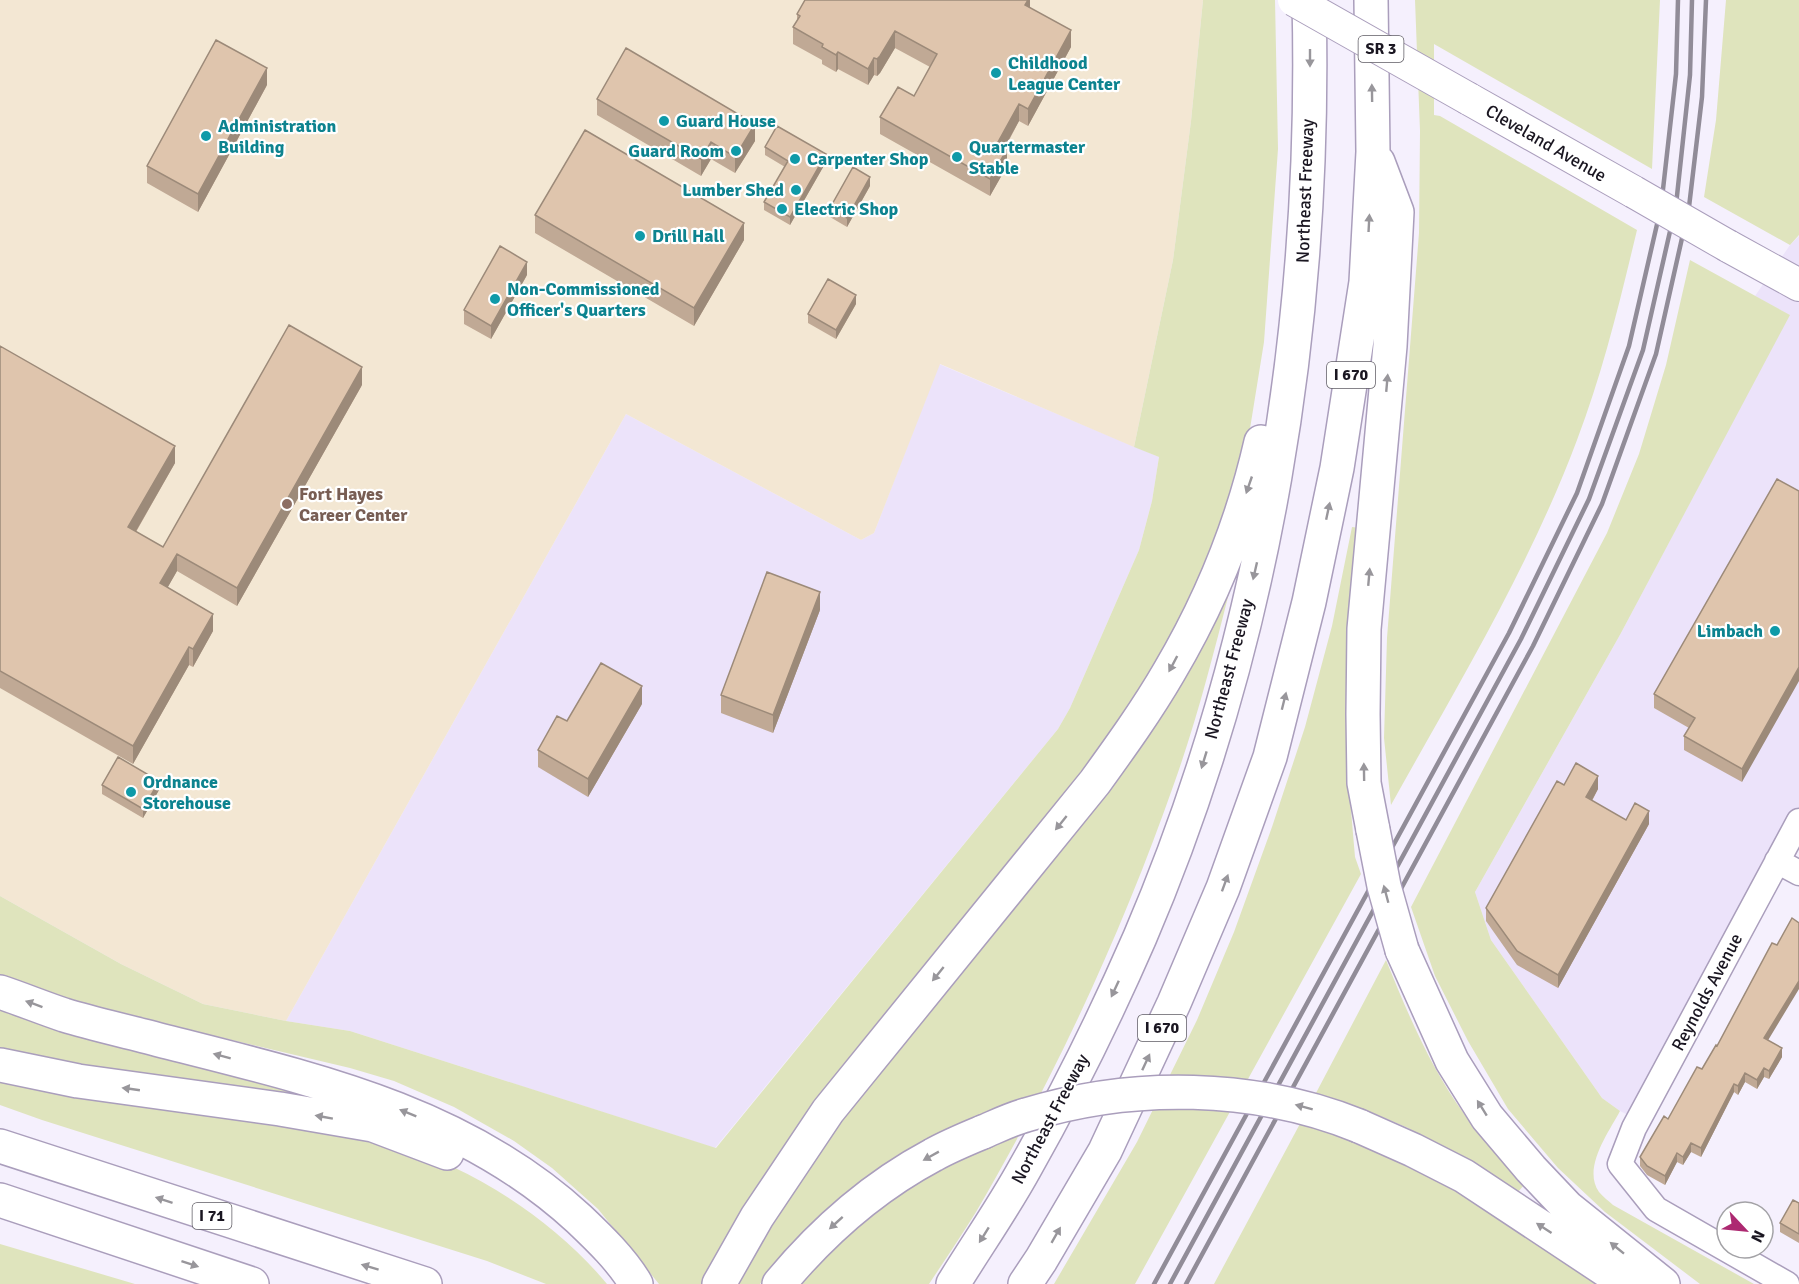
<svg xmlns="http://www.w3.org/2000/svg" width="1799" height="1284" viewBox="0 0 1799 1284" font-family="Signika,sans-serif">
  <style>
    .built { fill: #ece3fa }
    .education { fill: #f3e7d3 }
    .green { fill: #dfe4bd }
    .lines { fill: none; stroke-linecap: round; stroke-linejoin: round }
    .minor-casing { stroke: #aa9ebc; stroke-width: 27 }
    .major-casing { stroke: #aa9ebc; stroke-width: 34 }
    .highway-casing { stroke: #aa9ebc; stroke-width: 36 }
    .minor { stroke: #fff; stroke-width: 24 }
    .major { stroke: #fff; stroke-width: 32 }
    .highway { stroke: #fff; stroke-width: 33 }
    .rail { stroke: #918c98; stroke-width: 4.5 }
    .major-bridge-casing { stroke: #aa9ebc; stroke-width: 34; stroke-linecap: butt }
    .highway-bridge-casing { stroke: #aa9ebc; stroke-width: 36; stroke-linecap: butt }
    .major-bridge { stroke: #fff; stroke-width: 32 }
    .highway-bridge { stroke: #fff; stroke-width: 33 }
    .wall { fill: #c0a995 }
    .shaded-wall { fill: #9c8a79 }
    .building { fill: #dfc5ad; stroke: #9c8a79; stroke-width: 1.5 }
    .oneway { fill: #98969b }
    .culture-dot { fill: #0f9aa8; stroke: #fff; stroke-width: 2 }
    .education-dot { fill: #8d6e63; stroke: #fff; stroke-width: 2 }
    .labels { text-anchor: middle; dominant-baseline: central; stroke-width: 4.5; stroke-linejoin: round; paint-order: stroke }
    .shield { fill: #fff; stroke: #5f5c64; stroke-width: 1.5 }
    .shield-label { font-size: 16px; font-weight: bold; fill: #1a1621 }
    .culture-label { font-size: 18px; font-weight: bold; fill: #0d838f; stroke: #fff; text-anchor: start }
    .street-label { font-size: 18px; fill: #1a1621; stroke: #fff }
    .education-label { font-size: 18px; font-weight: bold; fill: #785e54; stroke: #fff; text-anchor: start }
  </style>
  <rect width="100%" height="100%" fill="#f5f0fd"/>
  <path class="built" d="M1799,236V817L1634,1118L1620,1111L1602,1098L1491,940L1475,892L1621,633L1789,315L1755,296L1790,245Z
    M939,364L1159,457L1152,501L1139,550L1070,708L1058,729L715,1148L350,1031L286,1021L626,414L861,540L874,533Z"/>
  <path class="education" d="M0,0H1203L1191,121L1173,260L1134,447L940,364L874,533L861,540L626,414L286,1021L203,1004L121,964L0,896Z"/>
  <path class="green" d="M1203,0H1275L1278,149L1264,342L1248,441L1230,497L1200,574L1170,641L1125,718L719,1253L702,1284H659L598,1209L552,1168L514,1141L454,1107L394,1081L350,1068L92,1007L22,985L0,975V896L121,964L203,1004L286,1021L350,1031L716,1148L1058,729L1070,708L1139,550L1152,501L1159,457L1134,447L1173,260L1191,121Z
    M1415,0H1660L1652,169L1434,44V115L1440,116L1637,230C1620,301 1603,372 1577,440C1529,568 1457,686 1391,805L1384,738L1387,638L1419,233L1420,131Z
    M1726,0H1799V235L1790,245L1704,197L1716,120Z
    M1690,260L1790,315L1621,633L1475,892L1491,940L1602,1098L1620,1111C1609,1132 1582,1168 1599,1192C1603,1197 1609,1201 1613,1205L1754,1284H1700L1605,1212L1558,1168L1508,1109L1468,1041L1435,976L1411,907L1607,533L1639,454L1666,365Z
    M1352,527L1360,528L1349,787L1355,857L1361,874L1135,1284H1054L1137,1142L1197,1020L1234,932L1272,827L1305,727L1332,626Z
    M1221,591L1229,593C1213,656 1197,719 1175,781C1123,930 1056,1075 976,1212C961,1236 945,1260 929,1284H793L815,1259L988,1124L972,1118L930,1141L776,1264L760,1284H731L771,1213Z
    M1386,960C1408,1014 1430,1067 1465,1115C1483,1139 1505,1162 1524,1185L1518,1192L1408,1128L1373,1113L1316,1093Z
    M0,1007L350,1103L349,1111L0,1052Z
    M0,1080C70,1090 141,1101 211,1111C272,1120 334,1129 394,1145C473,1167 555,1221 607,1284H546L487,1261L42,1120L0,1105Z
    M1302,1120L1436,1174L1608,1284H1214Z
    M0,1244L135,1284H0Z"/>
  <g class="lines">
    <g class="minor-casing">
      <path id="minor" d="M1777,861L1799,873
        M1787,1284L1656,1209L1620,1164L1634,1128L1799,821"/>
    </g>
    <g class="major-casing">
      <path id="major" d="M1469,99L1634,192
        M1728,246L1799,285"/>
    </g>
    <g class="highway-casing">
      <path id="highway" d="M1373,830L1364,783L1363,714L1364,629L1390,346L1397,212L1378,162
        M1402,950L1452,1061L1487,1117L1531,1169L1567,1207L1663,1284
        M0,992C21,999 43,1008 64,1015C90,1023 117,1029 144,1036C298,1076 458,1107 579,1219C599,1238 622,1260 636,1284
        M0,1065L78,1081L280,1109L373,1125L447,1153
        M1359,1126L1413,1150L1464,1176L1627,1284
        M0,1146L425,1284
        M0,1200L252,1284
        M719,1284L757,1217L828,1111L1095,782C1121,746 1147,710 1169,672C1211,601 1243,521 1261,442
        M779,1284C822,1232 873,1187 933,1155C949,1146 966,1139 983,1132
        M953,1284C977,1245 1003,1208 1025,1168C1067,1094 1106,1015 1140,937C1266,643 1317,318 1309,0
        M1025,1284L1041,1260L1105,1151L1174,1003L1223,888L1270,757L1309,602L1337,468L1366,282L1373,152L1371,0"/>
    </g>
    <use href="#minor" class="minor"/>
    <use href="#major" class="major"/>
    <use href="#highway" class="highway"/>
    <path class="rail" d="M1154,1284L1509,633L1577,493L1629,346L1661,207L1676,74L1678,0
      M1170,1284L1521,639L1589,499L1643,350L1676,205L1690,75L1692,0
      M1186,1284L1533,646L1602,504L1656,354L1689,207L1702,97L1706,0"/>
    <g class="major-bridge-casing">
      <path id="major-bridge" d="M1294,0L1469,99
        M1634,192L1728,246"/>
    </g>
    <g class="highway-bridge-casing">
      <path id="highway-bridge" d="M1373,830L1384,886L1402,950
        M983,1132C997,1126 1011,1119 1026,1115C1133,1082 1255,1084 1359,1126"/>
    </g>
    <use href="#major-bridge" class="major-bridge"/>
    <use href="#highway-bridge" class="highway-bridge"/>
  </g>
  <path class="wall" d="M1030,0V7L1071,47L1028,126L1019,121L1005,148L1007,166L990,196L880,134V117L914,96L930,67L895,48L880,73L877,76L874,75L868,85L838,69L836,72L822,64V60L793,44V27L797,21V14Z
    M267,85L198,212L147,183V166Z
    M597,99L755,141L735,173L711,159L701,176L597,115Z
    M765,147L826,162L790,225L764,210V202L785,167L765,155Z
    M870,186L847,227L830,217V208Z
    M535,215L744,240L694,326L535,233Z
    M527,275L491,339L464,324V310Z
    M856,304L836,339L808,323V314Z
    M0,346L175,463L136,532L163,547L362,385L237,606L177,571L167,588L213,631L193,667L189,665L133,764L0,688Z
    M1799,491L1742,782L1684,750V736L1689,728L1654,708V694Z
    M820,610L773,733L721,713V695Z
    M642,704L588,797L538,767V750Z
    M102,785L159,790L143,818L102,794Z
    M1564,785L1598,789L1592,801L1626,820L1649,824L1558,988L1517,965L1486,921V908Z
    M1777,945L1768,1041L1782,1057L1769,1079L1764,1077L1757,1089L1745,1082L1738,1095L1734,1092L1701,1157L1691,1152L1683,1165L1677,1162L1665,1185L1647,1175L1640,1166V1157L1668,1119L1717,1046Z
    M1799,1203V1243L1780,1232V1223Z"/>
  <path class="shaded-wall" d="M1028,0H1030V12L1025,5Z
    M1071,30V47L1028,126V109Z
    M895,31V48L880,73L877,76V59Z
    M838,52V69L836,72V55Z
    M874,58V75L868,85V69Z
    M267,68V85L198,212V194Z
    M1019,104V121L997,161V144Z
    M755,124V141L735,173V157Z
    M711,142V159L701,176V159Z
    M1007,149V166L990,196V179Z
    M826,154V162L790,225V217Z
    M870,177V186L847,227V218Z
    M744,223V240L694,326V308Z
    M527,262V275L491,339V326Z
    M856,295V304L836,339V330Z
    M362,367V385L237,606V588Z
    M175,446V463L128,545V527Z
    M177,554V571L160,601V583Z
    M820,592V610L773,733V715Z
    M213,614V631L193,667V649Z
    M189,647V665L133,764V746Z
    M1799,667V681L1742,782V769Z
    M642,686V704L588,797V779Z
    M1598,776V789L1586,811V797Z
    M159,781V790L143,818V809Z
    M1649,811V824L1558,988V975Z
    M1799,981V989L1764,1047V1038Z
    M1782,1048V1057L1769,1079V1071Z
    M1764,1068V1077L1757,1089V1080Z
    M1745,1073V1082L1738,1095V1086Z
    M1734,1084V1092L1701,1157V1148Z
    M1691,1143V1152L1683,1165V1157Z
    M1677,1153V1162L1665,1185V1176Z"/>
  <path class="building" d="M805,0H1028L1025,5L1071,30L1028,109L1019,104L997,144L1007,149L990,179L880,117L898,87L914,96L937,54L895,31L880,56L877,59L874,58L868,69L838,52L836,55L822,47L823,44L793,27L800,16L797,14Z
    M216,40L267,68L198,194L147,166Z
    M626,48L755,124L735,157L711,142L701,159L597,99Z
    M777,126L826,154L790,217L764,202L788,161L765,147Z
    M585,130L744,223L694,308L535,215Z
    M853,167L870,177L847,218L830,208Z
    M500,246L527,262L491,326L464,310Z
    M828,279L856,295L836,330L808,314Z
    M289,325L362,367L237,588L177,554L160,583L213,614L193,649L189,647L133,746L0,671V346L175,446L128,527L163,547Z
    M1777,479L1799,491V667L1742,769L1684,736L1695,718L1654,694Z
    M767,572L820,592L773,715L721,695Z
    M601,663L642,686L588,779L538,750L557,716L567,721Z
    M118,757L159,781L143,809L102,785Z
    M1576,763L1598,776L1586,797L1626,820L1635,803L1649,811L1558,975L1517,951L1486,908L1557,781L1564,785Z
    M1792,918L1799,923V981L1764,1038L1782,1048L1769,1071L1764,1068L1757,1080L1745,1073L1738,1086L1734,1084L1701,1148L1691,1143L1683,1157L1677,1153L1665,1176L1647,1166L1640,1157L1664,1116L1668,1119L1697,1067L1702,1069L1716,1045L1717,1046L1772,943L1777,945Z
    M1793,1200L1799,1203V1234L1780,1223Z"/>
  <defs><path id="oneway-solid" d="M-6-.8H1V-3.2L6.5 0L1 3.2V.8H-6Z" transform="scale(1.5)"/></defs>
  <g class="oneway">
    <use href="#oneway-solid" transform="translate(1310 58) rotate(90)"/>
    <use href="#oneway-solid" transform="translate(1372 93) rotate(-91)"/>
    <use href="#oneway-solid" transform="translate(1369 223) rotate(-87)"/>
    <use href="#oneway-solid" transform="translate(1387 383) rotate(-85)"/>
    <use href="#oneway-solid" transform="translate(1249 485) rotate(109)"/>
    <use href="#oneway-solid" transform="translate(1328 511) rotate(-78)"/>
    <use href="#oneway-solid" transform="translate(1255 571) rotate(103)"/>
    <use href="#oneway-solid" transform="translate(1369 577) rotate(-85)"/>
    <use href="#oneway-solid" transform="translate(1173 664) rotate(118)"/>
    <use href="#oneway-solid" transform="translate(1284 701) rotate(-76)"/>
    <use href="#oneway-solid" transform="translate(1204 760) rotate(107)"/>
    <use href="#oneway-solid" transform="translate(1364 772) rotate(-91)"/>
    <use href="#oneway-solid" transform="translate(1061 823) rotate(129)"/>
    <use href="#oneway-solid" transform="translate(1225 883) rotate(-70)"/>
    <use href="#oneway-solid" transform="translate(1386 894) rotate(-105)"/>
    <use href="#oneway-solid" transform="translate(938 974) rotate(129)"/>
    <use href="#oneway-solid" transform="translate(1115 989) rotate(115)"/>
    <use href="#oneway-solid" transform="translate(34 1004) rotate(-160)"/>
    <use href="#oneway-solid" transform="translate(222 1056) rotate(-165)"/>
    <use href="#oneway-solid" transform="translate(1146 1062) rotate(-65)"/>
    <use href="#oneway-solid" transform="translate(131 1089) rotate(-172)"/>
    <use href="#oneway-solid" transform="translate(1304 1107) rotate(-165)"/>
    <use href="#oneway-solid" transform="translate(1482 1108) rotate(-122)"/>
    <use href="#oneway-solid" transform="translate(408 1113) rotate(-158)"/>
    <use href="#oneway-solid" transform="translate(324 1117) rotate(-170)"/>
    <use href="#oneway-solid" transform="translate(931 1156) rotate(151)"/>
    <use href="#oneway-solid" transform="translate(164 1200) rotate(-162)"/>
    <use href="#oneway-solid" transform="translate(836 1223) rotate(138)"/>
    <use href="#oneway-solid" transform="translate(1544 1228) rotate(-147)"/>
    <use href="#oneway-solid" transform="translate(984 1235) rotate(122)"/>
    <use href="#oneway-solid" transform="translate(1056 1235) rotate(-60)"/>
    <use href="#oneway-solid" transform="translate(1617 1248) rotate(-141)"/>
    <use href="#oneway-solid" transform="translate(190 1264) rotate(18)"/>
    <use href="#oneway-solid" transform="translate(370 1267) rotate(-163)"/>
  </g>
  <g class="culture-dot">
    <circle cx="996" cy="73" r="6"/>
    <circle cx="664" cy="121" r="6"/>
    <circle cx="206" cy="136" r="6"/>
    <circle cx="736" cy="151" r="6"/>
    <circle cx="957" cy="157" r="6"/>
    <circle cx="795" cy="159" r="6"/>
    <circle cx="796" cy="190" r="6"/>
    <circle cx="782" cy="209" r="6"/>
    <circle cx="640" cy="236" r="6"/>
    <circle cx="495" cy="299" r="6"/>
    <circle cx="1775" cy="631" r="6"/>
    <circle cx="131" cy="792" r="6"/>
  </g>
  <circle class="education-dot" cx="287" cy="504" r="6"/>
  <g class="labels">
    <g class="shield">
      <rect x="1358.5" y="36" width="45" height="26" rx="4.5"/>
      <rect x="1327" y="362" width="48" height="26" rx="4.5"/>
      <rect x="1138" y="1015" width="48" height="26" rx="4.5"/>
      <rect x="192.5" y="1203" width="39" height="26" rx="4.5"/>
    </g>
    <g class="shield-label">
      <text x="1381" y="49">SR 3</text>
      <text x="1351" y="375">I 670</text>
      <text x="1162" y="1028">I 670</text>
      <text x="212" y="1216">I 71</text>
    </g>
    <g class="culture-label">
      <text x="1008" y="63">Childhood<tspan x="1008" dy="21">League Center</tspan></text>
      <text x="676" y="121">Guard House</text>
      <text x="218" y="126">Administration<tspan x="218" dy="21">Building</tspan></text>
      <text x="969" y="147">Quartermaster<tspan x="969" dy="21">Stable</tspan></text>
      <text x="724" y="151" text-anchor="end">Guard Room</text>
      <text x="807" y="159">Carpenter Shop</text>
      <text x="784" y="190" text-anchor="end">Lumber Shed</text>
      <text x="794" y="209">Electric Shop</text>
      <text x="652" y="236">Drill Hall</text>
      <text x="507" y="289">Non-Commissioned<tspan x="507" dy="21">Officer's Quarters</tspan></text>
      <text x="1763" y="631" text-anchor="end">Limbach</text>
      <text x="143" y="782">Ordnance<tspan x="143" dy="21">Storehouse</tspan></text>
    </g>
    <g class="street-label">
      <text transform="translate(1546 143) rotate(30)">Cleveland Avenue</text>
      <text transform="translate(1305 191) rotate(-88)">Northeast Freeway</text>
      <text transform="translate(1229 669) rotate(-75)">Northeast Freeway</text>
      <text transform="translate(1707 992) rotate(-62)">Reynolds Avenue</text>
      <text transform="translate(1050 1119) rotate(-62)">Northeast Freeway</text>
    </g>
    <g class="education-label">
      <text x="299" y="494">Fort Hayes<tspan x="299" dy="21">Career Center</tspan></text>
    </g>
  </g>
  <g transform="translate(1745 1230) rotate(116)"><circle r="28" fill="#ffffff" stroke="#a3a2a6" stroke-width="1.5"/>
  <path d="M0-4.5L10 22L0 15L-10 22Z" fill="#ad2971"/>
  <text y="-9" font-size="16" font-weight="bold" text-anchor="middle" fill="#1a1621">N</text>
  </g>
</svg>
